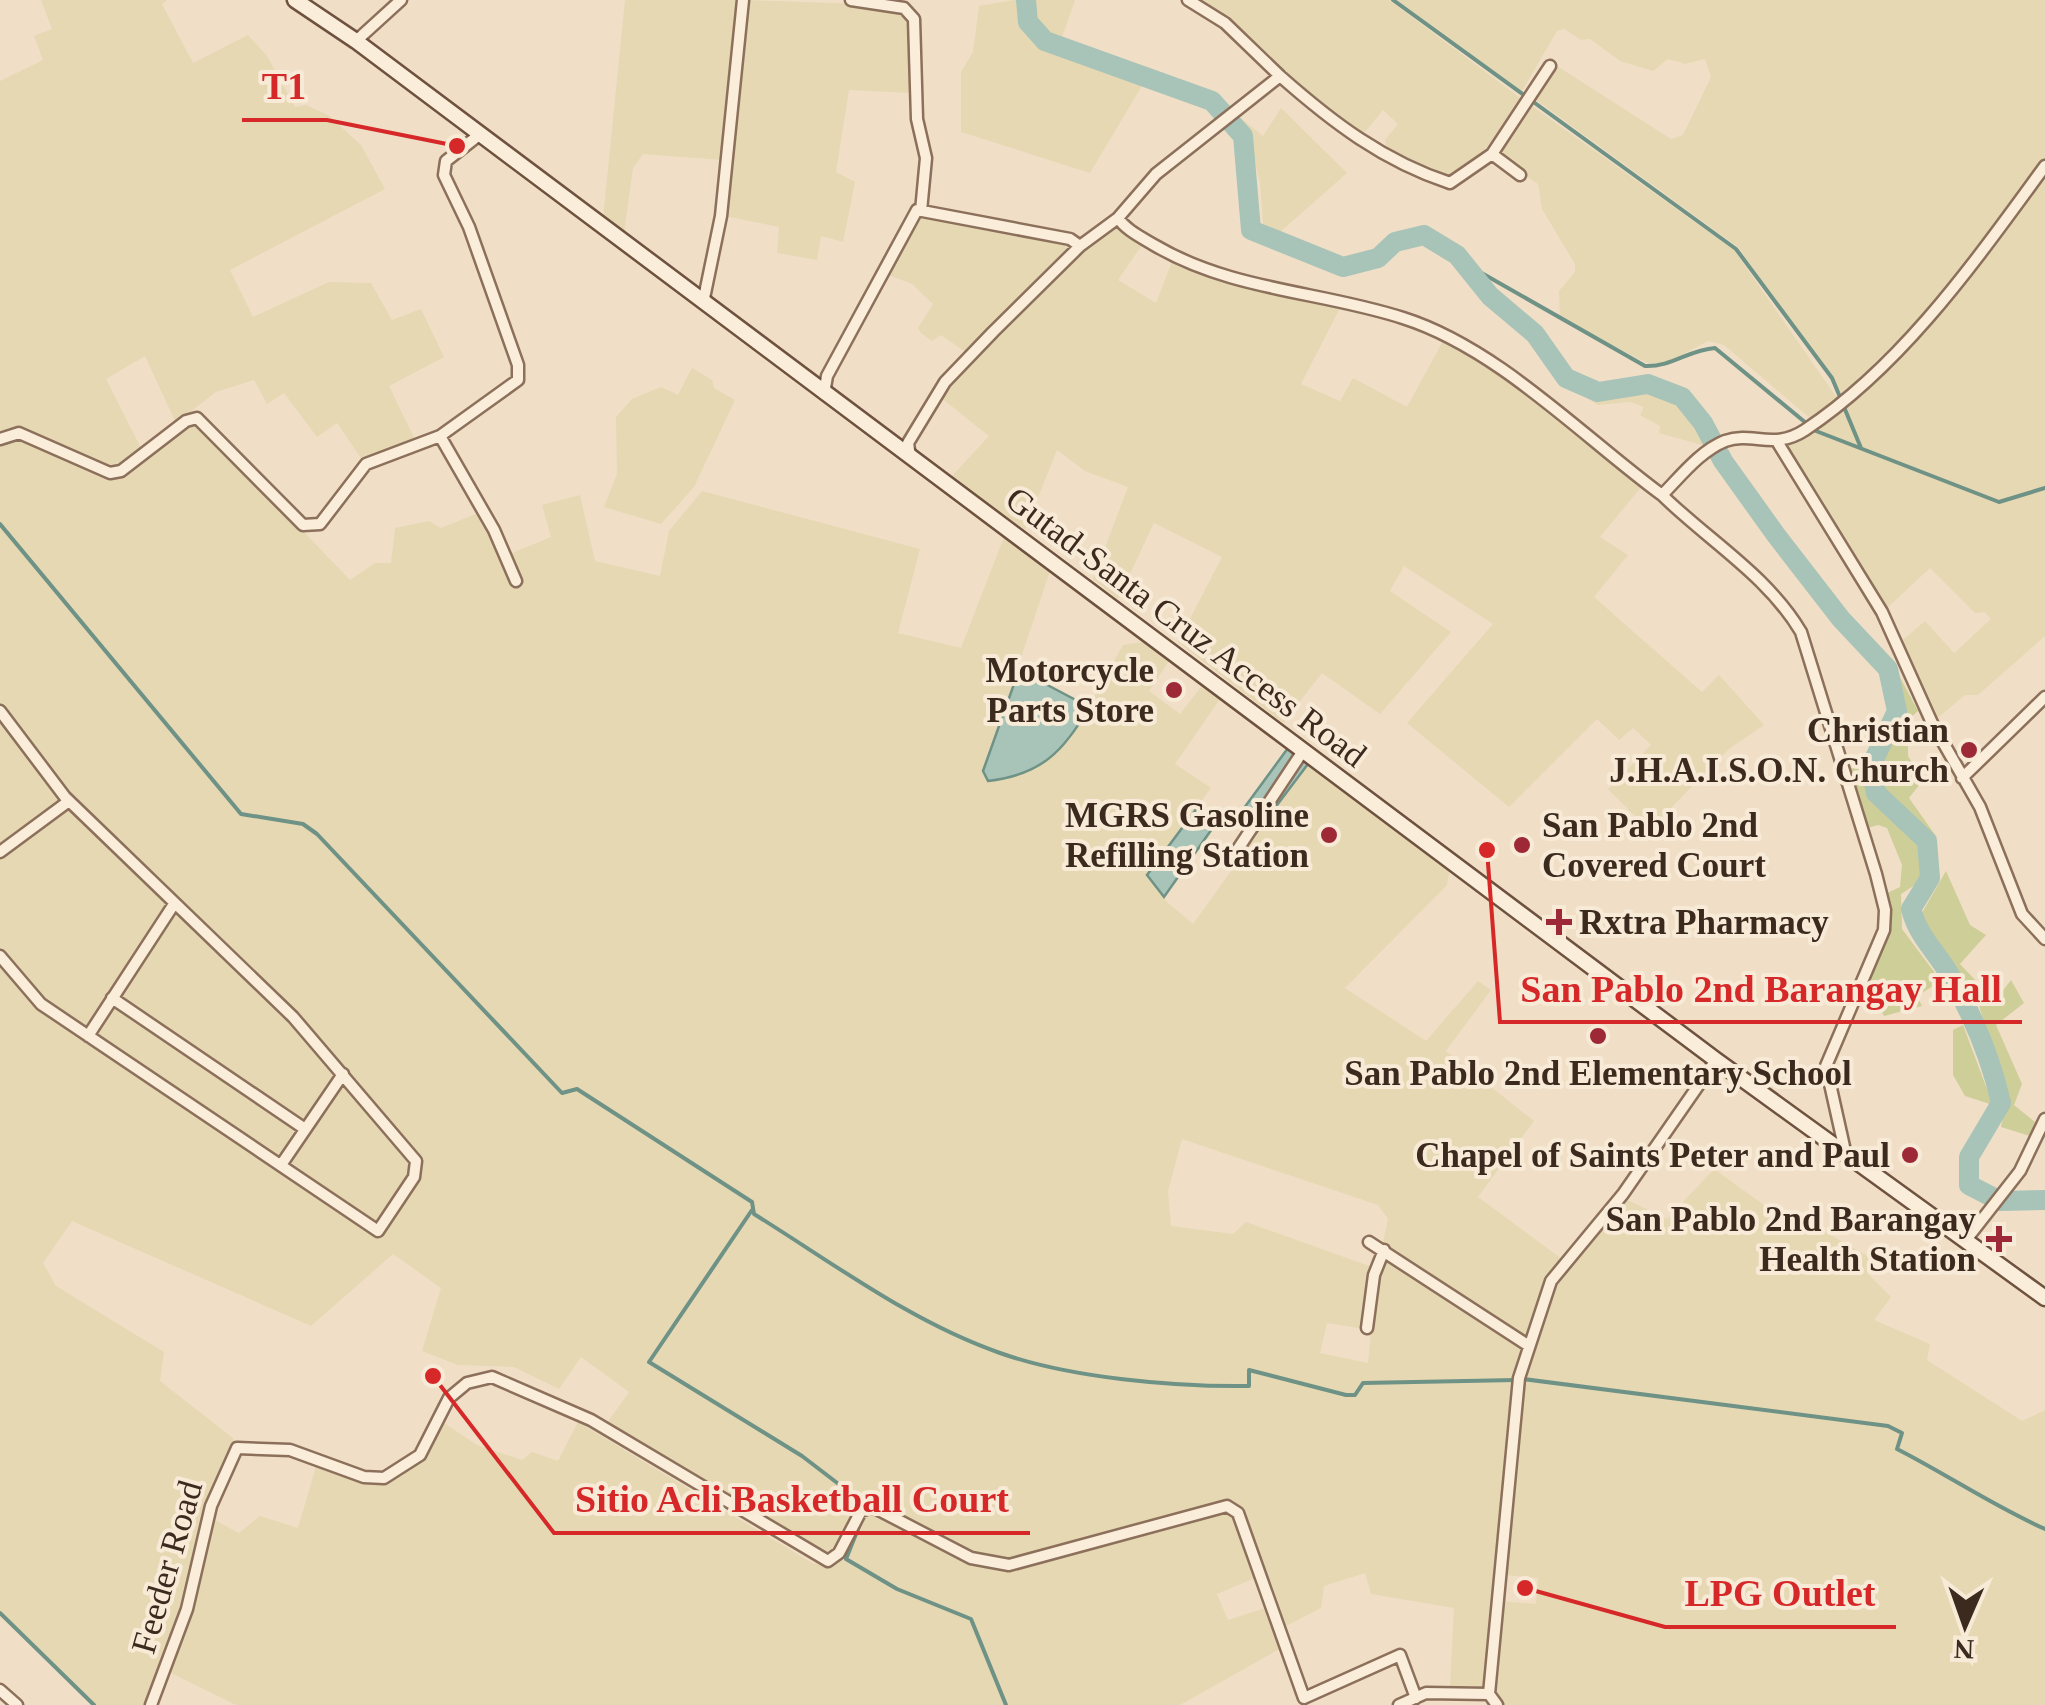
<svg xmlns="http://www.w3.org/2000/svg" width="2045" height="1705" viewBox="0 0 2045 1705" font-family="Georgia,serif">
  <style>
    .farmland { fill: #e6d8b3 }
    .green { fill: #cece99 }
    .water { fill: #a8c3b8; stroke: #6e9286; stroke-width: 2.5 }
    .lines { fill: none; stroke-linecap: round; stroke-linejoin: round }
    .stream { stroke: #6e9286; stroke-width: 4 }
    .river { stroke: #a8c3b8; stroke-width: 20 }
    .street-casing { stroke: #8c705b; stroke-width: 15 }
    .secondary-casing { stroke: #6e513e; stroke-width: 19 }
    .street { stroke: #faedda; stroke-width: 10 }
    .secondary { stroke: #faedda; stroke-width: 14 }
    .poi-dot { fill: #9d2936; stroke: #f7ead6; stroke-width: 4 }
    .labels { text-anchor: middle; dominant-baseline: central; stroke-width: 8; stroke-linejoin: round; paint-order: stroke }
    .street-label { font-size: 35px; fill: #3c2a1f; stroke: #f7ead6 }
    .poi-label { font-size: 35px; font-weight: bold; fill: #3c2a1f; stroke: #f7ead6; text-anchor: end }
    .leader { fill: none; stroke: #d62828; stroke-width: 4 }
    .callout-dot { fill: #d62828; stroke: #f7ead6; stroke-width: 4 }
    .callout-label { font-size: 38px; text-anchor: middle; font-weight: bold; fill: #d62828; stroke: #f7ead6; stroke-width: 8; stroke-linejoin: round; paint-order: stroke }
  </style>
  <rect width="100%" height="100%" fill="#f0dfc6"/>
  <path class="farmland" d="M41,0H167L162,4L193,63L248,35L267,56L295,107L306,105L328,115L361,145L385,189L230,270L253,317L329,282L371,283L392,320L421,309L444,357L389,386L416,442L363,461L337,423L317,437L284,393L267,404L254,380L216,392L176,423L145,356L106,379L142,450L120,467L110,470L24,433L0,436V81L43,60L34,36L52,29Z
    M625,0H740L722,160L643,154L633,168L624,233L603,218Z
    M746,0L861,4L903,11L911,20L912,93L849,90L836,172L855,182L843,242L821,236L817,260L777,253L779,227L725,216Z
    M1014,0H1020L1023,27L1041,45L1143,84L1090,173L961,132V72L973,52L979,6Z
    M1032,0H1075L1060,43L1033,19Z
    M1194,0H1389L1523,100L1479,157L1449,179L1387,151L1385,140L1398,124L1383,110L1363,134L1283,72L1230,22Z
    M1396,0H2045V160L1942,297L1842,394L1738,247L1532,97L1557,66L1671,139L1683,135L1711,77L1705,59L1685,64L1668,59L1653,71L1620,61L1590,39L1581,40L1564,29L1557,31L1522,91Z
    M1529,104L1734,250L1837,398L1811,419L1724,345L1708,341L1667,363H1647L1560,318L1559,291L1575,272V264L1542,209L1538,184L1496,155Z
    M1281,108L1347,173L1280,232L1263,224L1260,183L1249,135L1235,121L1238,116L1263,136Z
    M2045,173V636L1978,695H1965L1934,721L1897,645L1925,621L1954,653L1991,619L1985,612L1975,613L1930,568L1884,611L1784,447L1864,391Z
    M918,213L1067,241L1075,247L967,353L941,335L932,341L921,333L918,328L933,304L912,284L886,274Z
    M1115,222L1144,242L1118,280L1156,303L1173,259L1239,286L1340,308L1301,384L1340,401L1353,378L1407,407L1443,341L1554,410L1643,485L1600,537L1628,555L1594,597L1702,692L1719,675L1764,725L1729,749L1649,830L1608,789L1651,745L1633,728L1619,740L1597,719L1509,807L1407,723L1493,624L1404,566L1390,591L1451,632L1380,714L1322,673L1283,723L1178,642L1222,557L1154,523L1118,599L1093,579L1128,487L1085,471L1057,450L1025,530L951,477L989,436L940,397L1083,248Z
    M692,368L712,380L714,388L735,400L694,487L661,524L604,507L617,474L616,417L632,399L661,387L678,395Z
    M1562,383L1597,395L1641,391L1677,402L1709,447L1659,433L1660,426L1640,415L1644,407L1630,402L1598,405Z
    M191,421L201,425L350,580L375,563H391L395,528L429,521L441,528L476,514L502,557L551,537L542,505L580,495L595,561L660,576L669,531L702,491L920,549L898,633L961,648L1004,537L1050,571L983,771L1070,740L1123,645L1143,642L1169,661L1149,691L1180,714L1201,687L1220,699L1175,764L1211,788L1148,874L1167,902L1193,924L1308,764L1450,866L1447,885L1345,988L1426,1041L1478,981L1491,990L1446,1051L1534,1121L1478,1197L1566,1262L1546,1279L1528,1337L1524,1338L1382,1247L1388,1219L1378,1205L1182,1139L1168,1191L1171,1226L1233,1234L1246,1222L1372,1267L1364,1329L1327,1323L1320,1353L1368,1363L1376,1276L1384,1254L1525,1348L1484,1688L1453,1691L1450,1686L1454,1608L1371,1594L1365,1573L1324,1586L1321,1608L1284,1627L1240,1513L1227,1502L1019,1560L991,1562L870,1505L838,1550L826,1557L604,1427L629,1392L581,1357L559,1389L514,1367L458,1365L422,1351L441,1288L393,1254L311,1326L72,1221L43,1263L56,1286L164,1352L160,1381L233,1438L234,1446L208,1506L184,1609L148,1705H95L0,1615V441L23,437L101,476H117Z
    M1714,1169L1793,1226L1801,1218L1869,1257L1867,1273L1891,1297L1874,1320L1930,1344L1927,1360L2022,1421L2045,1410V1705H1500L1493,1693L1500,1601L1536,1604L1538,1578L1504,1575L1523,1378L1552,1282L1623,1198L1667,1219Z
    M438,1419L477,1445L522,1460L532,1452L558,1461L578,1422L812,1563L829,1566L849,1553L868,1513L963,1559L991,1568L1021,1566L1223,1511L1234,1515L1255,1578L1217,1594L1228,1620L1265,1608L1283,1647L1180,1705H236L169,1672L211,1518L239,1533L260,1516L298,1528L317,1463L385,1481L403,1476Z"/>
  <path class="green" d="M1894,666L1918,711L1908,720V756L1923,780L1909,798L1938,839L1882,790L1878,765L1904,707Z
    M1858,767L1871,796L1921,842L1926,878L1901,894L1902,929L1941,981L1917,996L1922,1006L1884,1016L1877,1003L1860,995L1887,930L1883,895L1900,887L1902,865L1887,828L1878,825L1864,829L1848,769Z
    M1946,871L1970,925L1986,935L1960,964L1995,1001L2011,980L2024,1003L1996,1025L2022,1084L2014,1105L2035,1122L2030,1136L2001,1127L2007,1099L1977,999L1919,918Z
    M1963,1025L1993,1105L1965,1096L1953,1075V1030Z"/>
  <path class="water" d="M1019,670L1089,707C1064,752 1040,775 988,781L983,771Z
    M1288,748L1308,764L1256,833L1236,819Z
    M1197,808L1214,826L1164,897L1147,875Z"/>
  <g class="lines">
    <path class="stream" d="M1393,0L1736,249L1832,378L1840,397
      M1464,263L1645,366C1672,367 1688,350 1715,348L1806,423
      M1844,407L1861,448
      M1816,431L1999,502L2045,488
      M0,524L241,814L303,824L317,834L562,1093L577,1089L752,1202L754,1214C833,1263 911,1322 1000,1353C1071,1378 1174,1387 1249,1386V1370L1346,1395H1355L1363,1383L1516,1380
      M752,1210L649,1362L802,1456L866,1505
      M1523,1379L1888,1426L1902,1433L1897,1449C1948,1475 1993,1506 2045,1529
      M862,1519L846,1559L897,1589L971,1619L1006,1705
      M0,1613L94,1705"/>
    <path class="river" d="M1026,0L1028,22L1045,41L1212,101L1243,136L1251,230L1343,267L1378,258L1395,242L1424,235L1457,255L1490,296L1535,334L1566,378L1598,392L1648,384L1682,397L1703,423L1723,461L1776,535L1841,619L1888,669L1897,711L1871,766L1876,793L1927,841L1930,878L1911,909C1918,937 1937,952 1951,977C1973,1016 1991,1058 2001,1103L1969,1157V1185L2000,1201L2045,1200"/>
    <g class="street-casing">
      <path id="street" d="M851,0L904,8L914,19L917,119L926,158L921,211
        M1188,0L1225,23L1280,76
        M356,41L401,0
        M1492,154L1550,66
        M1118,218C1126,230 1141,237 1154,245C1232,291 1320,291 1403,318C1498,348 1583,437 1662,495
        M703,303L721,216L743,0
        M824,394L827,376L917,210L1070,239L1080,246
        M440,436L494,530L516,581
        M0,439L19,433L110,473L121,471L186,421L197,418L303,525L320,524L366,464L440,436L518,380V365L469,227L444,175L446,161L479,135
        M1778,443L1882,612L1932,723L1980,807L2022,914L2045,939
        M910,457L908,443L945,382L993,332L1080,246L1118,218L1156,174L1280,76C1332,122 1383,161 1450,183L1492,154L1520,175
        M0,711L65,797L293,1017L416,1161L414,1177L378,1231L41,1004L0,956
        M1962,778L2045,697
        M0,852L69,801
        M1236,852L1303,751
        M112,998L305,1129
        M88,1036L174,904
        M1845,1151L1826,1066L1884,930L1885,910L1876,874L1801,632C1767,575 1709,541 1662,495C1680,477 1700,451 1725,441C1753,431 1773,451 1805,430C1904,364 1976,260 2045,166
        M281,1165L343,1074
        M1966,1240L2020,1171L2045,1119
        M1369,1242L1529,1346
        M1367,1328L1374,1275L1384,1250
        M0,1690L17,1705
        M151,1705L187,1609L211,1506L237,1448L290,1450L364,1477L384,1478L420,1455L449,1398L467,1383L492,1377L591,1420L828,1561L839,1553L861,1511L873,1507L971,1558L1009,1565L1227,1506L1238,1513L1304,1698L1400,1655L1416,1698
        M1399,1705L1426,1693L1489,1694
        M1497,1705L1489,1694L1519,1378L1551,1281L1623,1194L1716,1060"/>
    </g>
    <g class="secondary-casing">
      <path id="secondary" d="M295,0L356,41L1716,1060L2045,1298"/>
    </g>
    <use href="#street" class="street"/>
    <use href="#secondary" class="secondary"/>
  </g>
  <g class="poi-dot">
    <circle cx="1174" cy="690" r="10"/>
    <circle cx="1969" cy="750" r="10"/>
    <circle cx="1329" cy="835" r="10"/>
    <circle cx="1522" cy="845" r="10"/>
    <path d="M1554 907h10v10h10v10h-10v10h-10v-10h-10v-10h10z"/>
    <circle cx="1598" cy="1036" r="10"/>
    <circle cx="1910" cy="1155" r="10"/>
    <path d="M1994 1224h10v10h10v10h-10v10h-10v-10h-10v-10h10z"/>
  </g>
  <g class="labels">
    <g class="street-label">
      <text transform="translate(1186 627) rotate(37)">Gutad-Santa Cruz Access Road</text>
      <text transform="translate(167 1567) rotate(-74)">Feeder Road</text>
    </g>
    <g class="poi-label">
      <text x="1154" y="670">Motorcycle<tspan x="1154" dy="40">Parts Store</tspan></text>
      <text x="1949" y="730">Christian<tspan x="1949" dy="40">J.H.A.I.S.O.N. Church</tspan></text>
      <text x="1309" y="815">MGRS Gasoline<tspan x="1309" dy="40">Refilling Station</tspan></text>
      <text x="1542" y="825" text-anchor="start">San Pablo 2nd<tspan x="1542" dy="40">Covered Court</tspan></text>
      <text x="1579" y="922" text-anchor="start">Rxtra Pharmacy</text>
      <text x="1598" y="1073" text-anchor="middle">San Pablo 2nd Elementary School</text>
      <text x="1890" y="1155">Chapel of Saints Peter and Paul</text>
      <text x="1976" y="1219">San Pablo 2nd Barangay<tspan x="1976" dy="40">Health Station</tspan></text>
    </g>
  </g>
  <path class="leader" d="M457 146L327 120H242M1487 850L1500 1022H2022M433 1376L554 1533H1030M1525 1588L1665 1627H1896"/>
  <g class="callout-dot">
    <circle cx="457" cy="146" r="10"/>
    <circle cx="1487" cy="850" r="10"/>
    <circle cx="433" cy="1376" r="10"/>
    <circle cx="1525" cy="1588" r="10"/>
  </g>
  <g class="callout-label">
    <text x="284" y="99">T1</text>
    <text x="1761" y="1002">San Pablo 2nd Barangay Hall</text>
    <text x="792" y="1512">Sitio Acli Basketball Court</text>
    <text x="1780" y="1606">LPG Outlet</text>
  </g>
  <g transform="translate(1965 1625) rotate(182)" stroke="#f7ead6" stroke-width="8" paint-order="stroke">
  <path d="M0-8L18 38L0 25L-18 38Z" fill="#3c2a1f"/>
  <text y="-15" font-size="28" font-weight="bold" text-anchor="middle" fill="#3c2a1f">N</text>
  </g>
</svg>
